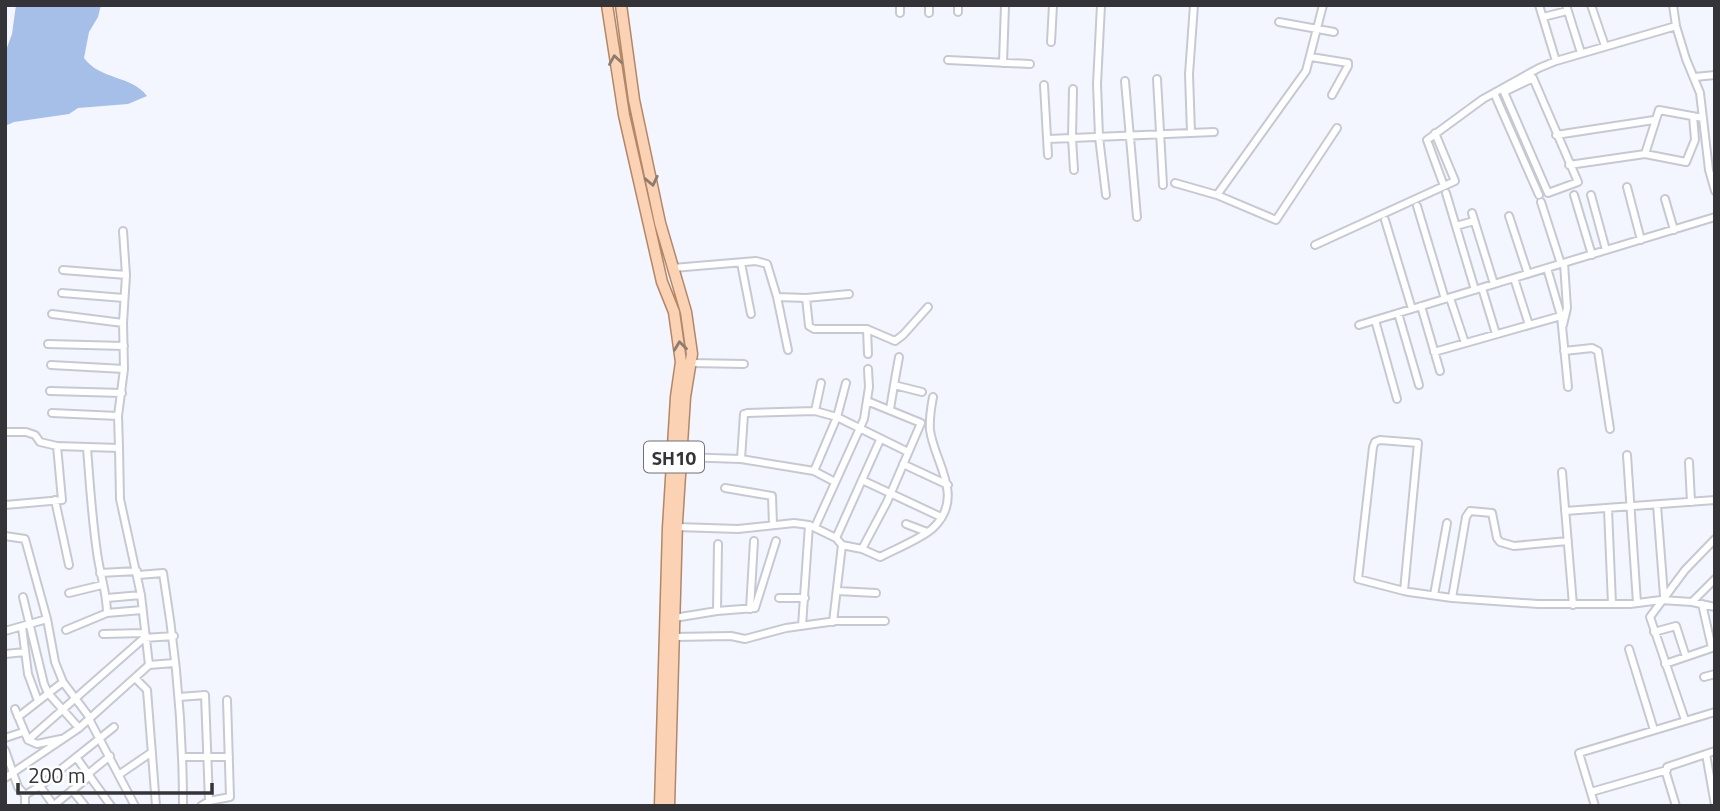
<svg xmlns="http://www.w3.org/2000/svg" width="1720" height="811" viewBox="0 0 1720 811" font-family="'Titillium Web',sans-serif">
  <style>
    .water { fill: #a6bfe8 }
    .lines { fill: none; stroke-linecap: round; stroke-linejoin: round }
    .street-casing { stroke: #c7c9d2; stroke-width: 10 }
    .primary-casing { stroke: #b38767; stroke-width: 13 }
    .street { stroke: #fff; stroke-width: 6 }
    .primary { stroke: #fbd2b3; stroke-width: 10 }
    .oneway { stroke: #8e7b6f }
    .labels { text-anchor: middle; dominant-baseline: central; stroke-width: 5; stroke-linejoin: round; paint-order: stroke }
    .shield { fill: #fff; stroke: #717174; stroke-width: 2 }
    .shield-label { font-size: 19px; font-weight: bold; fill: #343438 }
  </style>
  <rect width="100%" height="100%" fill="#f3f5ff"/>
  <path class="water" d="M16,5H101L98,17L89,32L84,58C100,80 131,75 147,96L128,104L78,108L69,114L14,122L5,126V53L12,34Z"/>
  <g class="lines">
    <g class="street-casing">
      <path id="street" d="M900,5V13
        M929,5V13
        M958,5V12
        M1101,5L1097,84L1099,137L1106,195
        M1539,5L1556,61
        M1566,5L1581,53
        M1591,5L1605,46
        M1673,5L1676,26L1686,59L1700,93L1709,170L1715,191
        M1543,17L1567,11
        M1279,22L1334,32
        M1051,42L1053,5
        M1311,57L1348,63V66L1332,95
        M948,60L1030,64
        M1003,63L1005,5
        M1695,77L1715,75
        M1533,78L1578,182L1548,193L1504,92Z
        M1157,79L1163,185
        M1125,81L1137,217
        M1044,85L1048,155
        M1073,89L1072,138L1074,170
        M1494,93L1539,195
        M1191,133L1189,74L1194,5
        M1556,135L1654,120
        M1048,139L1214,132
        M1645,154L1659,110L1703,118
        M1569,165L1645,154L1686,162L1695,140L1693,116
        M1175,183L1217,195L1276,220L1337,128
        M1444,186L1427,140L1483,99L1539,68L1556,61L1676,26
        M1627,187L1641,240
        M1446,193L1475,290
        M1217,195L1306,71L1323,5
        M1574,195L1592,255
        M1591,195L1606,250
        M1665,199L1674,230
        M1541,202L1561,264
        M1417,206L1445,299
        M1472,213L1494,284
        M1509,216L1528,274
        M1385,220L1412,309
        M1456,226L1474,221
        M1315,245L1455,181L1435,133
        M741,263L751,314
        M673,268L756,261L767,264L777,297L788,350
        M1547,268L1561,316L1568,387
        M63,270L126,275
        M1514,278L1529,325
        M1482,288L1496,334
        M62,293L124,298
        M777,297L806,298L849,294
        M806,298L809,326L814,329H867L868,354
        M1450,298L1465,343
        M1421,306L1440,371
        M1398,313L1419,385
        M52,314L123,323
        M1375,320L1397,399
        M1359,325L1715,217
        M1563,325L1567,308L1564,263
        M867,329L895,341L903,335L928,307
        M48,344L124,346
        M1564,351L1592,348L1598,351L1610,429
        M1434,352L1561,316
        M691,363L744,364
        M51,365L124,369
        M821,383L815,411L837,417L908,452
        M894,385L899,357
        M50,391L122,393
        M890,409L894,385L922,392
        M52,413L118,416
        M747,413L815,411
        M5,432H26L35,435L40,442L57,446L119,448L120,499L141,595L149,665L174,663
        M119,448L118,416L124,369L123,323L126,275L123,231
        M1627,455L1637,603
        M681,457L741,459L814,471
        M741,459L744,414
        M1689,462L1691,502
        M903,464L948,485
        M1562,472L1573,605
        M862,480L941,517
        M835,482L814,471L837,417L846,383
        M725,488L772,496L773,525
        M55,500L69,565
        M5,505L62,500L57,446
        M1657,505L1664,596
        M1608,509L1612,604
        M1565,511L1715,500
        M906,524L927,532
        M677,527L738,529L794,523L809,525L836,538L842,545L862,549L880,557C895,549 921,539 933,528C966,497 934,462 930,430C929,418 931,408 933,397
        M815,527L864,419L869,387L868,369
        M5,536L25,539L47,619L55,662L63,682L90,718
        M836,538L880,440
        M862,549L887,502L921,423L867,401
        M100,573L137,571
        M138,575L163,573C176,651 183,727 183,806
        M837,591L876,593
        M1404,591L1418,443L1380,440L1375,442L1373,447L1358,579L1404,591L1409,592L1452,598L1538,604H1630L1661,600L1692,602L1715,607
        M69,593L102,585
        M1434,595L1447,523
        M23,597L44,684L48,693L79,728
        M107,598L141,595
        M779,598H805
        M1452,598L1466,517L1470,511L1492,513L1497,538L1500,542L1514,546L1568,541
        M1692,602L1715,579
        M750,609L754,541
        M717,611L718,544
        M107,613L142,610
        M674,618L717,611L755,608L776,541
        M833,622L842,545
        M802,626L809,525
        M22,627L28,674L38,701
        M66,630L107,613C107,595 101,577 98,559C92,522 90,485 87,448
        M5,631L47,619
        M1654,632L1676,626L1686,657
        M103,634L144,633
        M674,637L731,636L745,639L786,628L836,621H885
        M1629,649L1654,730
        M5,654L25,652
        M1665,664L1712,648L1702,604
        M1704,677L1715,674
        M135,678L147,690L156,806
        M179,697L205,695L209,801
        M15,709L28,740L37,744L61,739
        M18,717L63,682
        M89,719L135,806
        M1685,720L1650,617L1685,570L1715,539
        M5,738L23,732
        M28,740L144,638L174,636
        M5,750L18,787L25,795V806
        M1706,754L1715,805
        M76,757L111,806
        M183,757H229
        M88,774L110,756
        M120,774L152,752
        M5,778L79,728L149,665
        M40,786L114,727
        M72,790L85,806
        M1591,792L1667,770
        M25,795L40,786L54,806
        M54,805L90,776
        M201,806L209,801L230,797L227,700
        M1595,806L1579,753L1715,712
        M1676,806L1666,773L1667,767L1715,751"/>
    </g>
    <g class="primary-casing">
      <path id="primary" d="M607,5L624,115L662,282L674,312L681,362L676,397L668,528L660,806
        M621,5L634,100L660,223L686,312L692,354L685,397L677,522L669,806"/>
    </g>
    <use href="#street" class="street"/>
    <use href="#primary" class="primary"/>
  </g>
  <defs><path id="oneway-chevron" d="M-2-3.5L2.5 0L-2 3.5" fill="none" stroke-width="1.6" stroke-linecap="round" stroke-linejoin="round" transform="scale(1.75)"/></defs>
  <g class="oneway">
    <use href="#oneway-chevron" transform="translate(615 60) rotate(-99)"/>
    <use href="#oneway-chevron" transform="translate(652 181) rotate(78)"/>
    <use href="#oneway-chevron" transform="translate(680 346) rotate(-97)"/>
  </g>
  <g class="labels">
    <rect class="shield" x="644" y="441.5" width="60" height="31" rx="5"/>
    <g class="shield-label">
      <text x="674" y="457">SH10</text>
    </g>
  </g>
  <rect width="1720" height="811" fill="none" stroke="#343438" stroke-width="14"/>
  <path d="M18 783v10h194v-10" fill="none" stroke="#343438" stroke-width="3.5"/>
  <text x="28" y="783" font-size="21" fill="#343438" stroke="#ffffff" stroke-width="5" paint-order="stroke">200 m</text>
</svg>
